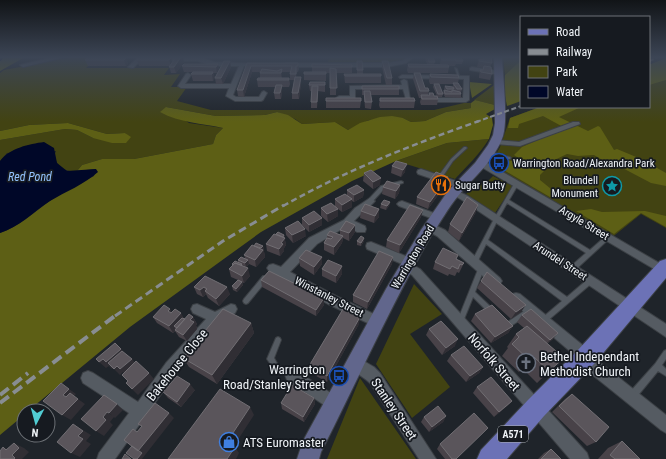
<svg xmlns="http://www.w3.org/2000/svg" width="666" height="459" viewBox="0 0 666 459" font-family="'Roboto Condensed',sans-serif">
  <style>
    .green { fill: #424312 }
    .forest { fill: #5d5f15 }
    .water { fill: #000728 }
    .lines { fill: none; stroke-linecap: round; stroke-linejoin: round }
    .stream { stroke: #000728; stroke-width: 2 }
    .service-casing { stroke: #3c4045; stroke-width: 2 }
    .minor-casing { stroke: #3c4045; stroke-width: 2 }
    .secondary-casing { stroke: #3c4045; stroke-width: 2 }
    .primary-casing { stroke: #3c4045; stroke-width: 2 }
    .service { fill: #555b62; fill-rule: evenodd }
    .minor { fill: #555b62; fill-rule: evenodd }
    .secondary { fill: #61668c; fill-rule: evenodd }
    .primary { fill: #6c72b6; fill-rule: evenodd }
    .rail-far3 { stroke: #888d92; stroke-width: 2; stroke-dasharray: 5 2.5; stroke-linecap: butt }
    .rail-far2 { stroke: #888d92; stroke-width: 2.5; stroke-dasharray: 6 3.5; stroke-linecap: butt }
    .rail-far1 { stroke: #888d92; stroke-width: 3; stroke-dasharray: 8 4.5; stroke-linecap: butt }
    .rail { stroke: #888d92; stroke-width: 4; stroke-dasharray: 11 5.5; stroke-linecap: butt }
    .wall { fill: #484248 }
    .shaded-wall { fill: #302e34 }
    .building { fill: #5a555b; stroke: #716e73 }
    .labels { text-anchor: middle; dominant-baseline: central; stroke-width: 3.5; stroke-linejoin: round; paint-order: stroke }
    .shield { fill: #161a20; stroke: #aeb2b6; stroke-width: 1 }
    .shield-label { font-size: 10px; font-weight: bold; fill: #eff3f7 }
    .poi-label { font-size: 11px; fill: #eff3f7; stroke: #161a20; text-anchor: start }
    .street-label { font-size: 11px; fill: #eff3f7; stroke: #161a20 }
    .water-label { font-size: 12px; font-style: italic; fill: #93c2fd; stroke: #161a20 }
    .near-poi-label { font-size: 13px; fill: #eff3f7; stroke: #161a20; text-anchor: start }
    .near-street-label { font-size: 13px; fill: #eff3f7; stroke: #161a20 }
  </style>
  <rect width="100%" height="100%" fill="#1f242a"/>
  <path class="green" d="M72,57H112L110,59H95L86,68H169L164,75L180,74L171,87H187L177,101L211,110H434L464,103H471V108L446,112L425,121L411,122L403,118L369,120L348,130L335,122L302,124L295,119L277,112L265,115L216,116L166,107L189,123L223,128L216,135L213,144L134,159H102L82,165L77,171C65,172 58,168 54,156L56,151L7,153L0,161V140L65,129L77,130L93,138H130L125,133L107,134L68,123L29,125L0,131V73L4,70Z
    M329,57H406C395,67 345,63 328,63Z
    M503,57H521V60L505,75Z
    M666,58V228L641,214L610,239L490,165L500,147L510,118L540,107H649V65Z
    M494,85L495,105L474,100Z
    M489,139C479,155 467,166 455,179L396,161L447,143Z
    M493,176L513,186L495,213L466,194L477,184L488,181Z
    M414,284L442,314L410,334L450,387L412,418L376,364Z
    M360,378L416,459H327Z"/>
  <path class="forest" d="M0,57H25L0,71Z
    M666,58V80L649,85V65Z
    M521,60V101L507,106L504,91L505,75Z
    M469,82L492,84L472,98Z
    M475,100L495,105V109L486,114L492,118L493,125L489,139L447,143L396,161L352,181L261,232L130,327L28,411H24V415L0,435V233C18,227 32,214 47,203C62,192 78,184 94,176L96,169L77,171L82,165L102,159H134L213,144L216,135L223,128C201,123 180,123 160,112L166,107L216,116L265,115L277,112L288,115L302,124L335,122L348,130L360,123L380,117L392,116L403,118L411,122L425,121L446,112L471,108V103Z
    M540,107H581L559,117L588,131L598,126L600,127L614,150L617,149L641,159L666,173V186L651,183L613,163L604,161L594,155L578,156L567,154L544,165V171L540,175V180L556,193V197H550L502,169L501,167L507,160L512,161L517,157L514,155L522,147L565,128L543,116L519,124L518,128H508L510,118Z
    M68,123L107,134L125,133L131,137L126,143H112L93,138L77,130L65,129L0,140V131L29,125Z
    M591,209L602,212L645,211L666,216V227L641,213L614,234L576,211Z"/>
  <path class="water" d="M44,142L54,148L57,163L67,171L96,169L98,172C85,184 65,192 50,201C33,212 19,227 0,233V161C10,148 29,144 44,142Z"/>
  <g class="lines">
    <path class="stream" d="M0,60L3,57"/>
    <g class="service-casing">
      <path id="service" d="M455,68L457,69L460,78L458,77Z
        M464,147H466L467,148L453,161L441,179H437V178L451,159Z
        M489,152H491L510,157L511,158L510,159H508L489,154Z
        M401,181L403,182V183L385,188L372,202H368V200L381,186Z
        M515,182H519V183L509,200L590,250L606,236L608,235L611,237L574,271H570L569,269L570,267L586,253L507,203L498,219L488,240L567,297L588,279H592L593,281L592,283L546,322L544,323L542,322L541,320L542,318L562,301L486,244L476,265H472L471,263L494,219Z
        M479,267H483L484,269L475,292L494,310L495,312L494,314L492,315L490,314L473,297L462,324L460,325L458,324L457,322Z
        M263,276H267L268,278L267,280L248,303L246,304L244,303L243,301L244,299Z
        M530,307L532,308L533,310L532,312L508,328L506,329L502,327L501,325L502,323L504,322L506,323Z
        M278,337L280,338L281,340L274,358L278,365L293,373L294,375L293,377L291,378L274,369L267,359L276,338Z
        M666,350V359L662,365L666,369V376L658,371L635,399L632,400L629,399L628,396L629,393L655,364L664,351Z"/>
    </g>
    <g class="minor-casing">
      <path id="minor" d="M53,57H65L23,67L20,65Z
        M201,57L214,62L262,64L263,65L260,67L244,66L233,95L236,97H259L262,92L264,91L267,93L263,100L261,101H235L226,96L229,88H181L178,86L186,74L188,73L191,75L185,84H231L239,66H214L197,61L139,62L133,68L128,67L137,58Z
        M408,57H414L406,63L387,67H286L283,65L286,63H387L402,61Z
        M472,67L499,71L502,73L499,75L470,70V68Z
        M402,75L469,76V100L466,102H437L434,100L437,98H463L464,79L400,78L399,77Z
        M404,79L407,81L410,99H406L403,89H355V99L339,100L336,98L339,96H350V86L402,85L401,81Z
        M573,122H579L580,124L520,146L496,144L492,142L496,140L519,142Z
        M478,161H484L666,267V276L478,165L477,163Z
        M421,169L462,183L463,185L459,188L418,174L417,172L418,170Z
        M453,189L468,196L666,324V337L462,200L448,192Z
        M370,198L375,201C369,208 360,214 354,221L365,226L366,229L365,232H357L347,226L317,244L290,272L336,296L380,317L382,321L380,325L376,327L328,304L269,271L267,268L269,265L273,264L281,267L309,238L344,220L355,208Z
        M402,201L439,215L441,217L436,220L399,206L397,204L399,202Z
        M430,223L445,230L500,278L502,281L500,284L496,286L492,284L437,236L426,230L425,227Z
        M371,242L413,259L414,262L413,265L420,269L587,453L589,459H570L412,275L402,269L401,266L402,264L367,249L366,246L367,243Z
        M516,293L520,294L591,352L593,357L666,415V433L661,430L579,364L578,358L512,302L510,298L512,294Z
        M197,304L215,312L231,304L235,305L237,309L235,313L219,322L176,373L115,459H97L99,453L129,413L83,383L81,378L83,373L88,371L93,373L138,402L166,363L206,319L193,313L191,309L193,305Z
        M355,356L374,367L380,373L436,459H419L370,383C363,376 352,372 348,363L350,358Z
        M292,368L340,399L342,404L340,409L335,411L330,409L287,380L285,375L287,370Z"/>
    </g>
    <g class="secondary-casing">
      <path id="secondary" d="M494,57H502C503,77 508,119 503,136C495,160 474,177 458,196C448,208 440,223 431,236C390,306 358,380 321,452L319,459H297L303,441L386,289L421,230L448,191L475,163L488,145L493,135L495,123Z"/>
    </g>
    <g class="primary-casing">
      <path id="primary" d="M666,259V278L594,364L544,416L507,459H477L481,450L528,400L578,350L660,261Z"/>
    </g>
    <use href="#service" class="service"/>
    <use href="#minor" class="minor"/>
    <use href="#secondary" class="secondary"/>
    <use href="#primary" class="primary"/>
    <path class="rail-far3" d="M649,61L658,57
      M476,122L521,106"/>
    <path class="rail-far2" d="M283,206C345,171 411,145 479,121"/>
    <path class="rail-far1" d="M115,316L223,241L284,205"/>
    <path class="rail" d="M0,395L28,373
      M0,403L116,315"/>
  </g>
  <path class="wall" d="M115,57L126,58L128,64L126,66H88L85,60L115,58Z
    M425,57H433L435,62L434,64H440L441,58L461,57L463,61L462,64H456L455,66H449V67L448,73H420L425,88L429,91L428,95H429V93L434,96H437L433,87L434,84H430L429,81L430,74L459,78L458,83L462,89L461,93V98L445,97L443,93L444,90H445L444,89L445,86L453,87V84H439L443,94L442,97H437L438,99L437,105H421L420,102L421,98H419L413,79L414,73H408L407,70L408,64H427L425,59Z
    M480,57H491L492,63L490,67L492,74L490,80L479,78V76L480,70H482L483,68L477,67L479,59H480Z
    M171,58L172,62H184L176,73H171L169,66H139L137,60Z
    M357,61L363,70V74L381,76V83H345L344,74H357Z
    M382,61L392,78V85H386L382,67Z
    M247,63H298L299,69L298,72H297L296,77L301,83L299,99H292V93L294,80H290V74L291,72H282V78H289L290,84L289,87H282V92L281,99H275L274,93L275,87H258L257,80L260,78V73L261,72H252L244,97L238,96L237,90Z
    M218,64L219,70L231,67L223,84H216L215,78L217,73H213L215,78L213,81H193L191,74L192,72H184L182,66Z
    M352,65V73H336V95H330V73H326V81L304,80V74L312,72V67Z
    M325,82V92L318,91L317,108H311V102L312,91H310L309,85Z
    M362,86L399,89V95H371L372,102L371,109L365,108L364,95H362Z
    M326,98L361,101L360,108H326Z
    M380,98L415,101L414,108H380L379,105Z
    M396,161L405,172L401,177L391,173L392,166Z
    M364,173L380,185L373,189L363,181Z
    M448,177L446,184L428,209L416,204L417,197Z
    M400,185L399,193L395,199L382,194L383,187Z
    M347,190H364L363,197L354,202L352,201V207L342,212L338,209V216L328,222L321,216V208L335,206V199L347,195Z
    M390,202L389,206L386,210L380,208L381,204Z
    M379,209V217L374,223L360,218L361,211Z
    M423,210L421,217L399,253L386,247L387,240Z
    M476,212L459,241L448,232L450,224Z
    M302,218L322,225L309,232L302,225Z
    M285,228L306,236L293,243L286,235Z
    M340,230L355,232L349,241L343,238L342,243L334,255L324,250V243L327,238V235H340Z
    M276,235H284L286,245L284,248V251L280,256L267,251L266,244Z
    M364,238V241L361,246L357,245V241Z
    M254,246H263L265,257L256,267L249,264L246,267L243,265L250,276L244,283L242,282L243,285L237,292L233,290L232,286L238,280L231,277L229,269L232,266V264L238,262V260L245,258L244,255Z
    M458,255L456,259L464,263L459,273L457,272L455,276L449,274L448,276L433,269L435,262Z
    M393,257L392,264L367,309L353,302V295Z
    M299,258L322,264L314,275L300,266Z
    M322,269L342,274L336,283L322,276Z
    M205,276L230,294L219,306L208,298L206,294L203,297L197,294L194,287Z
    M261,280L324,298V305L316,316L262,287Z
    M481,281L521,312L511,319L477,288Z
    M172,312L185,319L193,317L197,324L196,325L197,329L187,341L179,337L175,331L173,333L157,323L153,317Z
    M475,314L513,326L508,333L491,343L471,321Z
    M522,315L553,339L547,344L551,370L537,383L523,369L519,372L502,356L508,348L507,347L516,334L524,328L517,322Z
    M251,323L254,333L217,384L189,367L183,358Z
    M359,324L327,382L309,372V366Z
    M429,329L455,346L442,355L426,335Z
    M451,355L483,367L479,373L466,382L447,361Z
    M477,387L512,401L507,406L494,417L473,393Z
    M195,390L181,407L168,398L163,392Z
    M572,394L596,442L587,446L552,412L565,399Z
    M314,398L315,404L304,422L282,409L281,403Z
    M446,416L443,422L429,432L421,422L424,417Z
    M622,441L640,459H598L608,448Z
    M440,444L456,459H445L437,449Z
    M551,449L561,459H538L544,453Z"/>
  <path class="shaded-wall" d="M181,57H183L184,62L176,73L174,67Z
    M126,58L128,64L126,66L124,60Z
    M171,58L173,64L171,66L169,60Z
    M230,61L231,67L223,84L221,78Z
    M218,64L219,70L217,73L216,67Z
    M251,66L252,72L244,97L243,90Z
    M282,69V75L281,79V73Z
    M213,72L215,78L213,81L212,74Z
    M301,77V83L299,99L298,93Z
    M282,85V92L281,99L280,93Z
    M318,86V92L317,108V102Z
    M407,164L405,172L401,177L403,170Z
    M448,177L446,184L428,209L430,202Z
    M381,178L380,185L373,189V182Z
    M400,185L399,193L395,199L396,191Z
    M364,190L363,197L354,202V195Z
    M352,199V207L342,212V205Z
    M390,202L389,206L386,210L387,206Z
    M478,205L476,212L459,241L462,233Z
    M338,209V216L328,222L327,214Z
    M379,209V217L374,223L375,216Z
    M423,210L421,217L399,253L400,245Z
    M322,218V225L309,232V225Z
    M355,225V232L349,241V233Z
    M305,229L306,236L293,243L292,235Z
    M284,235L286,245L284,248V251L280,256L279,249L283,237Z
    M343,236L342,243L334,255V247Z
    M364,238V241L361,246V243Z
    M263,246L265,257L256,267L255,260L258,251Z
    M322,257V264L314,275V267Z
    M393,257L392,264L367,309L368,302Z
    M248,260L249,264L246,267L245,263Z
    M342,266V274L336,283V276Z
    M248,268L250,276L244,283L242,276Z
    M242,282L243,285L237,292L236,289Z
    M204,287L206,294L203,297L200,290Z
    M227,287L230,294L219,306L216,299Z
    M324,298V305L316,316V310Z
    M526,305L521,312L511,319L516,312Z
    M170,309L174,316L168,311Z
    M181,313L185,320L174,326L176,330L173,333L169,326Z
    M193,317L197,324L196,325L197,329L187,341L183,335L190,320Z
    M360,317L359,324L327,382V376Z
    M251,323L254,333L217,384L212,375Z
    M513,326L508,333L491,343L495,337Z
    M558,333L553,339L544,346L550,340Z
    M458,339L455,346L442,355L446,348Z
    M121,349L127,356L112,369L109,366L106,368L99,362L103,359Z
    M534,357L523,369L519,372Z
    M564,358L551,370L537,383L549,371Z
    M132,359L137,365L126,375L120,369Z
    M117,366L123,372L120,375L114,369Z
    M483,367L479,373L466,382L470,376Z
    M149,373L154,379L138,395L132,389Z
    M190,384L195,390L181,407L177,402Z
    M69,389L76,394L71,400L63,395Z
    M314,398L315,404L304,422L303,417Z
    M78,399L85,404L71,420L62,415Z
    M512,401L507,406L494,417L499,412Z
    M117,404L123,410L115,418L109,413Z
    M250,407L254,415L232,449L227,442Z
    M107,412L114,417L110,422L113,425L104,436L96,431L103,417Z
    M169,413L174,418L142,459H137L132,446Z
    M446,416L443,422L429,432L432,427Z
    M73,424L91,435L86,441L91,444L80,457L71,453L78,436Z
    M14,443L24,448L29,452L22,459H14L3,447L14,452Z
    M235,447L239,453L236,459H227Z"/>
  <path class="building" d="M176,57H181L174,67H169Z
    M428,57H433L435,62H429Z
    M454,57H461L463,61H456L455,58Z
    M484,57H491L492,63L479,61V59L484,60Z
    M87,58H126L124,60H85Z
    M139,58H171L169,60H137Z
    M441,58H455L456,60H442Z
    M224,61H230L221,78H215Z
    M357,61H362L363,70H357Z
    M382,61H388L392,78H387Z
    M247,63H298V66H296V74H290L292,66H251L243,90H237Z
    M184,64H218L216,67L182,66Z
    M312,64L352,65V67H312Z
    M408,64L448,65L449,67H409Z
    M484,66L491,67L492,74L481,72L480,70H483Z
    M330,68L336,69L337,88H330Z
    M262,69L277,71L282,69L281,73H260Z
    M193,72H213L212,74H191Z
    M304,72H326V74H304Z
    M414,73H420L425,88H428L429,91H420Z
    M344,74H381V76H345Z
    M430,74L458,75L459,78L431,77Z
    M295,77H301L298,93H292Z
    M258,78H289V80H257Z
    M310,82H325V85H309Z
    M453,83H458L462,89H457Z
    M434,84H439L443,94H438Z
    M276,85H282L280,93H274Z
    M312,86H318L317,102H311Z
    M362,86H399V89H362Z
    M445,86L453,87L454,89H447Z
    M444,90L452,92V90L460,92L461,94H445Z
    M364,91H370L372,102H365Z
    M429,93H433L434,96H437L438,99H422L421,95H430Z
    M326,98H361V101H326Z
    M380,98H414L415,101H380Z
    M396,161L407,164L403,170L392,166Z
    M371,170L381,178L373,182L364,173Z
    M436,172L448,177L430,202L417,197Z
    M387,181L400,185L396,191L383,187Z
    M357,185L364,190L354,195L347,190Z
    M345,194L352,199L342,205L335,199Z
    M467,197L478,205L462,233L450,224Z
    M384,200L390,202L387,206L381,204Z
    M331,203L338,209L327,214L321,208Z
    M365,204L379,209L375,216L361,211Z
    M410,205L423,210L400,245L387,240Z
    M314,211L322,218L309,225L302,218Z
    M298,221L305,229L292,235L285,228Z
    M346,221L355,225L349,233L340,230Z
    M330,231L343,236L334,247L324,243L327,238L331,239L333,237L327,235Z
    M278,232L284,235L283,237L276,234Z
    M274,234L285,238L281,243L283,244L279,249L266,244Z
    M361,236L364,238L361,243L357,241Z
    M256,243L263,246L261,248L254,246Z
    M252,245L263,250L255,260L244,255Z
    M443,248L458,255L456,259L464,263L462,265L460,264L458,269L452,266L450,269L435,262Z
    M306,250L322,257L314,267L299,258Z
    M379,251L393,257L368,302L353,295Z
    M241,257L248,260L245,263L238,260Z
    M328,260L342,266L336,276L322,269Z
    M235,261L242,264L241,265L235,263L233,265L232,264Z
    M235,263L248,268L242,276L229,269Z
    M269,271L324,298L316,310L261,280Z
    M487,272L526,305L516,312L481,281Z
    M205,276L227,287L216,299L205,291L207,289L204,287L200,290L194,287Z
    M238,280L242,282L236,289L232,286Z
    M164,305L170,309L168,311L171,313L175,309L181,313L169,326L153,317Z
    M492,305L513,326L495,337L475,314Z
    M223,309L251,323L212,375L183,358Z
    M343,309L360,317L327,376L309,366Z
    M531,309L558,333L550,340L522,315Z
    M189,314L193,317L190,320L194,322L183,335L175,330Z
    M182,318L185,319L177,328L174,326Z
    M441,321L458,339L446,348L429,329Z
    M527,326L564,358L549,371L534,357L530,361L512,344L519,337L516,334Z
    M115,343L121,349L106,362L103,359L99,362L96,359Z
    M464,346L483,367L470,376L451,355Z
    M122,351L132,359L120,369L117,366L114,369L108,363Z
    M136,361L149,373L132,389L126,383L128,381L122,375Z
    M177,376L190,384L177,402L163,392Z
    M491,377L512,401L499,412L477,387Z
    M61,383L69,389L63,395L66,397L70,393L78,399L62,415L43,401Z
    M292,385L314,398L303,417L281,403Z
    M220,389L250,407L227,442L235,447L227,459H168Z
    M572,394L609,427L596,442L559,406Z
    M104,395L117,404L109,413L107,412L103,417L106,420L96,431L81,419Z
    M155,403L169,413L138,451L124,440L133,429L137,432L142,426L138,424Z
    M438,406L446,416L432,427L424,417Z
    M474,413L488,428L456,459H452L440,444Z
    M73,424L83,431L78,436L83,439L71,453L57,442Z
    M622,441L640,459H615L610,455Z
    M14,443L19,448L12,455L15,458L14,459H0V451L3,447L6,450Z
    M132,446L142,453L137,459H134L126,453Z
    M551,449L561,459H541Z
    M125,454L131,459H122Z"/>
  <linearGradient id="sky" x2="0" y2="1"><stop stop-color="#111417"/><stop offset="0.47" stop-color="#3c4555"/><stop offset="1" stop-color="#3c4555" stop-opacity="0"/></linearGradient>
  <rect width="666" height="122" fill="url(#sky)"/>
  <defs>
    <g id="bus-ring" transform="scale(1)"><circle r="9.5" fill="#161a20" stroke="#1a4fb4" stroke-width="1.5"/><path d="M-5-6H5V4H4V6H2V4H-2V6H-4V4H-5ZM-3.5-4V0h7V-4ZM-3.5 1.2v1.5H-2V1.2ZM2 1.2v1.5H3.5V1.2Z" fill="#1a4fb4"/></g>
    <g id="restaurant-ring" transform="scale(1)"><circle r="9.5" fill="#161a20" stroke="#e8710a" stroke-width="1.5"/><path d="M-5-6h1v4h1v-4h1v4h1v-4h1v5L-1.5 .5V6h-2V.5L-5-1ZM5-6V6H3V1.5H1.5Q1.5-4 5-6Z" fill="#e8710a"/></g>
    <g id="sight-ring" transform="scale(1)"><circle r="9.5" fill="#161a20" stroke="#0f9aa8" stroke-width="1.5"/><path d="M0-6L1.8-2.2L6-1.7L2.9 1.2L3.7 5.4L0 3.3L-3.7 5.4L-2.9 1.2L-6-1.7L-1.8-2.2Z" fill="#0f9aa8"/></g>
    <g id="church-ring" transform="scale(1)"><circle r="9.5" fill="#161a20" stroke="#6b7280" stroke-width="1.5"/><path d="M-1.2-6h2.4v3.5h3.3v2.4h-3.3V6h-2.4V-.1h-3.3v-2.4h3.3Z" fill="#6b7280"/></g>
    <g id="shop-ring" transform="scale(1)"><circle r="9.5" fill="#161a20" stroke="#3f7fe0" stroke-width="1.5"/><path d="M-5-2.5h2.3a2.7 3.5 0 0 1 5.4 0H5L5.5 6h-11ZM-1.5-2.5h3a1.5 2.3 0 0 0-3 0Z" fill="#3f7fe0"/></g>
  </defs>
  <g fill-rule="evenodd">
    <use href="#bus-ring" x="499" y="163"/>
    <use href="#restaurant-ring" x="441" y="185"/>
    <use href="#sight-ring" x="612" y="186"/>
    <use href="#church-ring" x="526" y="363"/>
    <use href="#bus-ring" x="339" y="376"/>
    <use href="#shop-ring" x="229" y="442"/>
  </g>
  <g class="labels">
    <rect class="shield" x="498" y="426" width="30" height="16" rx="3"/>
    <g class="shield-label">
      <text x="513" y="434">A571</text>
    </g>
    <g class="poi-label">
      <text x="513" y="163">Warrington Road/Alexandra Park</text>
      <text x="598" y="180" text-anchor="end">Blundell<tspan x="598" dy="13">Monument</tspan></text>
      <text x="455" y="185">Sugar Butty</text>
    </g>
    <g class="street-label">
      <text transform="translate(584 223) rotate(31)">Argyle Street</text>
      <text transform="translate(413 257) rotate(-59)">Warrington Road</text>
      <text transform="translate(560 261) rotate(33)">Arundel Street</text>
      <text transform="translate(329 297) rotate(27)">Winstanley Street</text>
    </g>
    <g class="water-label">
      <text x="30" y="177">Red Pond</text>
    </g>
    <g class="near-poi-label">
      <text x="540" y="356">Bethel Independant<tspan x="540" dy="15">Methodist Church</tspan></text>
      <text x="325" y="369" text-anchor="end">Warrington<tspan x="325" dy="15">Road/Stanley Street</tspan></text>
      <text x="243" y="442">ATS Euromaster</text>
    </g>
    <g class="near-street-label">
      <text transform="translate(494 362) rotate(49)">Norfolk Street</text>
      <text transform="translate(177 365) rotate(-51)">Bakehouse Close</text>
      <text transform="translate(394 409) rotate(56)">Stanley Street</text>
    </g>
  </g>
  <rect x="520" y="16" width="130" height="92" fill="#161a20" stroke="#6d7176"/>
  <rect x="528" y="29" width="20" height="6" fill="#6c72b6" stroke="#6d7176"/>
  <text x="556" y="36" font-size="12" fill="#eff3f7">Road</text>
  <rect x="528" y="49" width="20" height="6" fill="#888d92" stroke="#6d7176"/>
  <text x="556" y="56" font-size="12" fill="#eff3f7">Railway</text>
  <rect x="528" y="66" width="20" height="12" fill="#424312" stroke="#6d7176"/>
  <text x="556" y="76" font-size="12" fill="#eff3f7">Park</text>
  <rect x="528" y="86" width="20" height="12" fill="#000728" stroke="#6d7176"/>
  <text x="556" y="96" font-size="12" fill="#eff3f7">Water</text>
  <g transform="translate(36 423) rotate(186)"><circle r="19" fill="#161a20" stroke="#6d7176"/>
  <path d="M0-3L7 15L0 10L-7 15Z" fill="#51ccd2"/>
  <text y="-6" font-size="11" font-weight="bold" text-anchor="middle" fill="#eff3f7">N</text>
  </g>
</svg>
